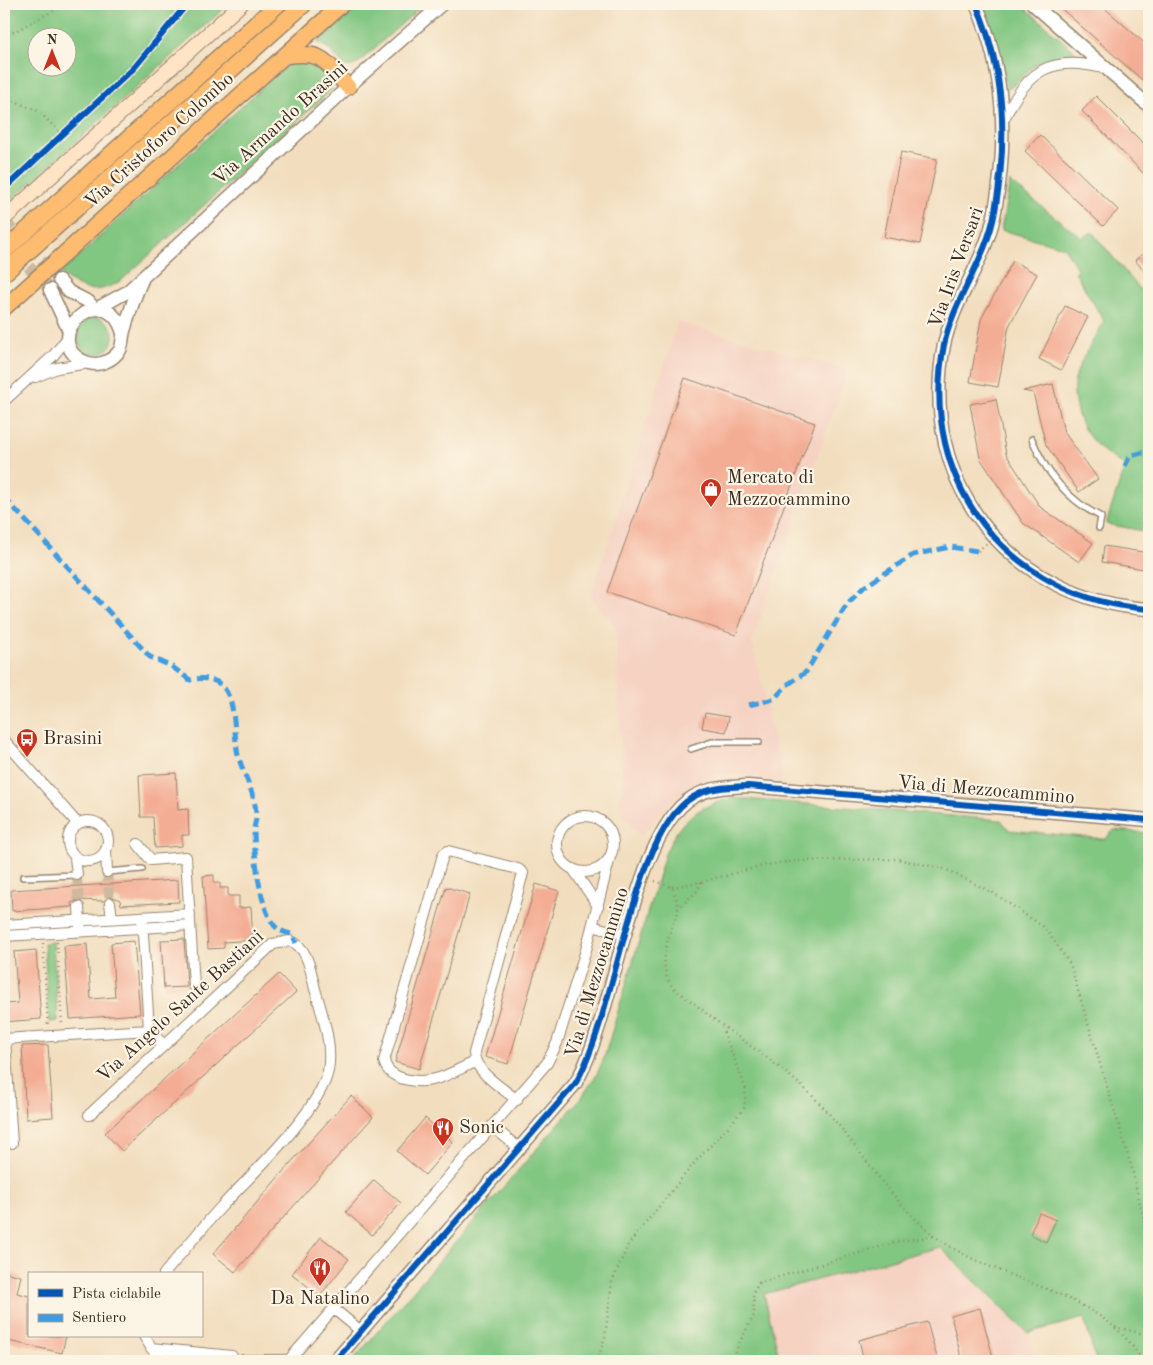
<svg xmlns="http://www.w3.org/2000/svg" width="1153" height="1365" viewBox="0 0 1153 1365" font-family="'Old Standard TT',serif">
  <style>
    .built { fill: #f5d2c2 }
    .green { fill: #81c681; stroke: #5e7850; fill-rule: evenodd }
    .building { fill: #f4ad95 }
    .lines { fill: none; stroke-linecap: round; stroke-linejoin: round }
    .minor-tunnel { stroke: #cdba9f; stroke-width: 10; stroke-dasharray: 10 5; stroke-linecap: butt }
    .tertiary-tunnel { stroke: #cdba9f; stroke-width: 12; stroke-dasharray: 12 6; stroke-linecap: butt }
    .service-casing { stroke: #96846e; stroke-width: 8 }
    .minor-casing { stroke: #96846e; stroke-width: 12 }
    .tertiary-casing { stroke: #96846e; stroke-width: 15 }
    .secondary-casing { stroke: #96846e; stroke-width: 16 }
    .primary-casing { stroke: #96846e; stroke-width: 18 }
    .trunk-casing { stroke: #96846e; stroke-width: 19 }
    .path { stroke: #96846e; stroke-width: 2.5; stroke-dasharray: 1 4; stroke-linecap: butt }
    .service { stroke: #fff; stroke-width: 5 }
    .minor { stroke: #fff; stroke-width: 10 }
    .tertiary { stroke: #fff; stroke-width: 12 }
    .secondary { stroke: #ffe4c6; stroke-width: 14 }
    .primary { stroke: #febc70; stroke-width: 15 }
    .trunk { stroke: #febc70; stroke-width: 16 }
    .quiet { stroke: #3f9ce0; stroke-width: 5; stroke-dasharray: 10 5; stroke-linecap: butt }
    .cycleway-casing { stroke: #fcf5e5; stroke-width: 9 }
    .cycleway { stroke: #0057b8; stroke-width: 6 }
    .labels { text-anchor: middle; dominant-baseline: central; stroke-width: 4.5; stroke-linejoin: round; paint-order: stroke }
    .street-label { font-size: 19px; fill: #3b2a1e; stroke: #fcf5e5 }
    .poi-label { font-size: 19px; fill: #3b2a1e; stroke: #fcf5e5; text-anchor: start }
  </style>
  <rect width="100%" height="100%" fill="#fcf5e5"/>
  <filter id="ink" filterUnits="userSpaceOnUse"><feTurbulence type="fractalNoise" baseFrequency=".02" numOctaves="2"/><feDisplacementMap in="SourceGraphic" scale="10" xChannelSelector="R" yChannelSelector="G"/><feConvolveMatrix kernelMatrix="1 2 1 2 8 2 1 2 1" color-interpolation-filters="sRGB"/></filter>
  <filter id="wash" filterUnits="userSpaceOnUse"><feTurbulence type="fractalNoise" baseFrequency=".0096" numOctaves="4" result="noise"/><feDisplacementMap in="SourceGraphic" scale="20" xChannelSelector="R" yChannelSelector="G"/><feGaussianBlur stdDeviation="1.12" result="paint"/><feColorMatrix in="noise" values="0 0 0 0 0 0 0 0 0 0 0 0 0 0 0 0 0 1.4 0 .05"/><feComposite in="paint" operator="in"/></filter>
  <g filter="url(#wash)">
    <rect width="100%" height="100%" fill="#f2debf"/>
    <path class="built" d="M678,322L848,370L752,642L784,783L736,773L716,775L674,798L641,837L618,808L623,787L615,625L591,597Z
      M941,1247L1028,1333L1035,1361H780L763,1294Z"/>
    <path class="green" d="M4,4H185L132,66L4,186ZM38,38H68V68H38Z
      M193,4H229L6,205L4,202V194L136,70Z
      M359,4H424L357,64L352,66H344L328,48L317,42Z
      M982,4H1021L1079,55C1064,57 1050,57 1037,64C1027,70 1014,88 1007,89L991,26Z
      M313,59C323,68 337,76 330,91L123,279C99,296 80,292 60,273L291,61Z
      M1010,182L1082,238L1092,232L1149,300V532L1106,524L1125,466C1099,450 1080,434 1075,402C1074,394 1073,387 1075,379C1080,358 1095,340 1104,321L1075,272L1078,270L1064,247L1001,230Z
      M77 336a18 18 0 1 1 36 0a18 18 0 1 1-36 0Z
      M734,798L1001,820L1009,830L1105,839L1114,830L1149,833V1361H1096L1084,1318L1028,1333L940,1247L764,1294L780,1361H352L582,1097L597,1074L604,1058L665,854C680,819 697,806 734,798Z
      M53,942L58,1021L49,1022L44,943Z"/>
    <g id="blocks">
      <path class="building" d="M1056,4H1100L1149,47V86Z
        M1096,96L1149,149V179L1082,111Z
        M1040,135L1118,210L1103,226L1025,151Z
        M901,152L937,159L920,244L884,237Z
        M1149,249V277L1135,260Z
        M1013,261L1037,274L1009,326L998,387L970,382L981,319Z
        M1065,306L1088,317L1061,370L1039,359Z
        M685,378L815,423L736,635L607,592Z
        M1053,384L1064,432L1098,479L1079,492L1046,445L1033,393L1023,391Z
        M996,399L1006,454L1040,507L1093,543L1079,562L1023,523L980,458L970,404Z
        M1104,546L1149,553V570L1102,562Z
        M705,713L729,717L726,732L702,728Z
        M176,773L178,810L188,809L189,835H182V846L155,848L153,817H141L139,775Z
        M214,875V883H220V888H228V896H239V908L251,907L253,940L224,942V948L208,949L203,876Z
        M178,880L179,902L121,905L120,900L110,896L104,901L78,900L71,903L72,907L12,911L11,890Z
        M536,884L559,891L508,1064L485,1057Z
        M446,887L470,894L419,1069L395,1062Z
        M184,939L187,987L164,988L161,940Z
        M134,941L140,1014L70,1019L64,946L87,944L91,999L115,997L111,943Z
        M36,950L41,1019L4,1022V1004L18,1003L14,952Z
        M279,974L296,992L122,1151L105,1133Z
        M48,1045L53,1117L26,1119L22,1046Z
        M351,1096L373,1117L235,1272L213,1254L286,1168Z
        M425,1118L453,1142L425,1175L397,1151Z
        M374,1180L401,1203L372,1235L346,1212Z
        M1039,1213L1056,1220L1046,1242L1030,1234Z
        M321,1237L349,1259L320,1296L292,1274Z
        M4,1272L21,1276L17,1293L29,1296V1336H66L62,1353L4,1340Z
        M980,1308L994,1361H962L951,1316Z
        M927,1322L938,1361H864L859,1340Z"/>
    </g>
  </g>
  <g filter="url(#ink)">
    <use href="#blocks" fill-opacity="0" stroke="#96846e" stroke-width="1"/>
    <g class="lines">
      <path class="minor-tunnel" d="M107,872L110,903
        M77,875L79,907"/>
      <path class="tertiary-tunnel" d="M4,221L59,280
        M4,240L50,290"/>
      <g class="service-casing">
        <path id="service" d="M1032,439C1046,474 1068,500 1101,517L1099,528
          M691,749L712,742H759
          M107,872L142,869
          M23,877L77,875"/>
      </g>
      <g class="minor-casing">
        <path id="minor" d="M1004,119C1027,70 1051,54 1106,69
          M35,377L57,368L89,363
          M4,401L53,356L69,336
          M4,740L78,824
          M557 844a28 28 0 1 1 56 0a28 28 0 1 1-56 0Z
          M68 841a20 20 0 1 1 40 0a20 20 0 1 1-40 0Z
          M138,844L151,860L186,857L194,986
          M106,850L107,872
          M75,857L77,875
          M573,869L598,906
          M110,903L112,918
          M79,907L80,926
          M4,925L190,914
          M592,926L626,935
          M4,936L190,925
          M149,1030L164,1045
          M4,1039L149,1030L142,917
          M5,1039L12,1143
          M475,1062C463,1067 451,1074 439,1078C422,1084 389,1082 384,1061L443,855L448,851L518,869L523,873L474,1053C474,1072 504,1089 517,1100
          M89,1115L273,944L290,941C308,946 311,973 315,989C322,1014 333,1044 328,1071C319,1112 251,1175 221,1207C201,1229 183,1251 164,1274
          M493,1127L520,1149
          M334,1309L362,1332
          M144,1336L160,1361
          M151,1348L232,1356
          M243,1360H289L288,1361
          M289,1360L547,1063L557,1043L586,950L610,857"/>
      </g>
      <g class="tertiary-casing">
        <path id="tertiary" d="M976,4C1005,71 1008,139 995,211C987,259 954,298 944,345C917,483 1010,600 1149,609
          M1033,4L1149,106
          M59,280L69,292L89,302L94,309
          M50,290L69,331
          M96,309L127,292L348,87L442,4
          M123,333C105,275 38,338 83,361C92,365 101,365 109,360C113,358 117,354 120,350C123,344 122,337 124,331C129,314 134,297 142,280
          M335,1361L575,1084C616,1017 632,832 693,797C710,787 729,787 748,786L1149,820"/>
      </g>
      <g class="secondary-casing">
        <path id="secondary" d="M4,219L241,4"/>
      </g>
      <g class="primary-casing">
        <path id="primary" d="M284,56C323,50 324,60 348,87
          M4,308L342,4"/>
      </g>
      <g class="trunk-casing">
        <path id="trunk" d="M4,251L278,4
          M4,273L304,4"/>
      </g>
      <path class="path" d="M4,37L66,4
        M4,97L38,111L63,135
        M978,551L987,543
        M655,881L672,887C674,893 678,902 678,909C678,913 675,919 673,923C667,942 658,967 671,985C677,992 688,999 695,1004C728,1032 765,1054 797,1082C849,1125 882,1196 935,1236C996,1284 1103,1288 1142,1361
        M672,887L701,882L766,865L794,861L897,859L945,869L995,894L1045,928L1070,964L1132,1169L1145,1226L1149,1278
        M678,909L697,891L701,882
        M57,942L62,1024
        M43,943L48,1027
        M1115,1327L1149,1335
        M597,1361L605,1337L612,1282L628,1245L695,1162L731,1124L744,1108L746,1089L722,1028
        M730,1361L754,1315L753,1293L759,1283L896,1242L935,1236"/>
      <use href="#service" class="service"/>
      <use href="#minor" class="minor"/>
      <use href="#tertiary" class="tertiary"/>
      <use href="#secondary" class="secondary"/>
      <use href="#primary" class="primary"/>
      <use href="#trunk" class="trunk"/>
      <path class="quiet" d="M1125,466L1130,456L1149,451
        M4,497L150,657L171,666L190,680C241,669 231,723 238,755C243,774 255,793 256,813C257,818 255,823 254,828C254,851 259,915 278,929C282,932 288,933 293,935L296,943
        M749,705L774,699L787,685L806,672L847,604L864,587L913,555L950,547L978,551"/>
      <g class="cycleway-casing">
        <path id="cycleway" d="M976,4C1005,71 1008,139 995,211C987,259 954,298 944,345C917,483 1010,600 1149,609
          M4,189L134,68L187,4
          M335,1361L575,1084C616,1017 632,832 693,797C710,787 729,787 748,786L1149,820"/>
      </g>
      <use href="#cycleway" class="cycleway"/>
    </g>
  </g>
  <defs>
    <g id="shop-pin" transform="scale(1.125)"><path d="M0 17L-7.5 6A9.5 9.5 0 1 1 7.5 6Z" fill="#c8321e" stroke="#fcf5e5"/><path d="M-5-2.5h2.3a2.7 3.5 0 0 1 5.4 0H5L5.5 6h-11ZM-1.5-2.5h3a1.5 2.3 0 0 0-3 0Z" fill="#fff"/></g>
    <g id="bus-pin" transform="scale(1.125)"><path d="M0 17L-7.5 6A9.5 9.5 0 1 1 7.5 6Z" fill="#c8321e" stroke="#fcf5e5"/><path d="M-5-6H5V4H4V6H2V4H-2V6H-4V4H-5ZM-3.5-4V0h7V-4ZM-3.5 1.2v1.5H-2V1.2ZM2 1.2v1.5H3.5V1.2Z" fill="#fff"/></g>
    <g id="restaurant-pin" transform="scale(1.125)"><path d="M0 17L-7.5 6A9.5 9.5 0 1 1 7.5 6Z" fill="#c8321e" stroke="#fcf5e5"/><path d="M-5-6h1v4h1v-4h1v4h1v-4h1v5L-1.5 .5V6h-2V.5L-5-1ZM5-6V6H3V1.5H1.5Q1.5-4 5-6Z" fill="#fff"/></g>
  </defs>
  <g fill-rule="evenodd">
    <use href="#shop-pin" x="711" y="489"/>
    <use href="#bus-pin" x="27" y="739"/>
    <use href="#restaurant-pin" x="443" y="1128"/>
    <use href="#restaurant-pin" x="320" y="1268"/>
  </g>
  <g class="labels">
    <g class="street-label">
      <text transform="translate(281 124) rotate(-42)">Via Armando Brasini</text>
      <text transform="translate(160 141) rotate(-42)">Via Cristoforo Colombo</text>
      <text transform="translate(957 268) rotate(-70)">Via Iris Versari</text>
      <text transform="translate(986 791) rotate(5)">Via di Mezzocammino</text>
      <text transform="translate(598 973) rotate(-73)">Via di Mezzocammino</text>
      <text transform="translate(181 1007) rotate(-42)">Via Angelo Sante Bastiani</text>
    </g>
    <g class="poi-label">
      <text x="727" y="478">Mercato di<tspan x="727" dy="22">Mezzocammino</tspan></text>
      <text x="43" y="739">Brasini</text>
      <text x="459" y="1128">Sonic</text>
      <text x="320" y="1299" text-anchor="middle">Da Natalino</text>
    </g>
  </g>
  <rect width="1153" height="1365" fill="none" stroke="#fcf5e5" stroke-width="20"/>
  <rect x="28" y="1272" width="175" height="65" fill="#fcf5e5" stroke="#afa495"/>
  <rect x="38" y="1289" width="25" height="8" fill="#0057b8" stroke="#afa495"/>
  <text x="72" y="1298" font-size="15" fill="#3b2a1e">Pista ciclabile</text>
  <rect x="38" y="1314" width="25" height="8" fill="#3f9ce0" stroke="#afa495"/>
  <text x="72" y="1322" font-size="15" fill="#3b2a1e">Sentiero</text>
  <g transform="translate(52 52)"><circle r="24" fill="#fcf5e5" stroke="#afa495"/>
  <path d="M0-4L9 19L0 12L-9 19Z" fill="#c8321e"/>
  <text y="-8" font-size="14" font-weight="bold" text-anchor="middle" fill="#3b2a1e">N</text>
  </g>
</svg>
